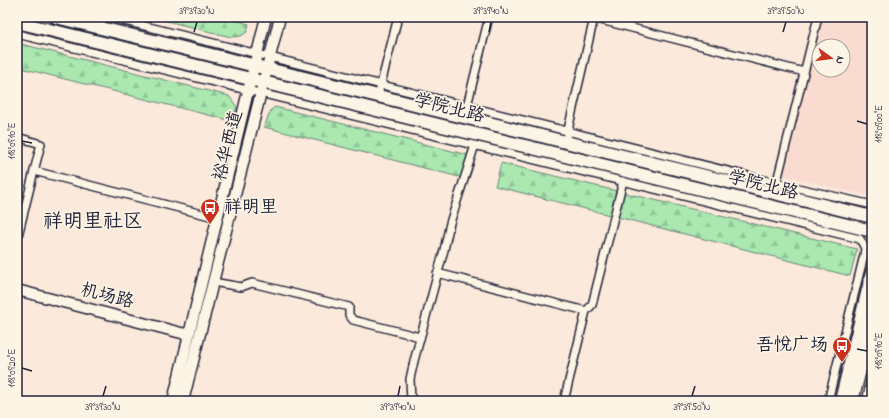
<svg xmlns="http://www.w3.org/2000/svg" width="889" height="418" viewBox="0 0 889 418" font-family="'Indie Flower','LXGW WenKai TC',sans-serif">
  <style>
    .built { fill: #fadbcf; fill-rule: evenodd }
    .forest { fill: url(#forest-firs); stroke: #668576 }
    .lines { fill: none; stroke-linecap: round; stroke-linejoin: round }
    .street-casing { stroke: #22223b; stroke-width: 10 }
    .secondary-casing { stroke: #22223b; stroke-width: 13 }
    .primary-casing { stroke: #22223b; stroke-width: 15 }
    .street { stroke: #fcf5e5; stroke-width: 7 }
    .secondary { stroke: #fcf5e5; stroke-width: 10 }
    .primary { stroke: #fcf5e5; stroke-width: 12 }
    .ticks { fill: none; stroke: #22223b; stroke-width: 1.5 }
    .labels { text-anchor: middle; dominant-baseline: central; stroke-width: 3.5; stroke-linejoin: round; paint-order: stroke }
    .street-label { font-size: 18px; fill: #22223b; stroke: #fcf5e5 }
    .poi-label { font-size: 18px; fill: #22223b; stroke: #fcf5e5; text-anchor: start }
    .quarter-label { font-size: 20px; fill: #22223b; stroke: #fcf5e5 }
    .neatline { fill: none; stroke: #22223b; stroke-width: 1.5 }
    .ticks-label { font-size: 10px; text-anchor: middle; fill: #22223b }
  </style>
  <defs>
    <pattern id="forest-firs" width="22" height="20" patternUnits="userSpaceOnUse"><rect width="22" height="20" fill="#aae8b0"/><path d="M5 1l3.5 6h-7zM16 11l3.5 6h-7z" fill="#92c798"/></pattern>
  </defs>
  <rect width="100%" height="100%" fill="#fbe9db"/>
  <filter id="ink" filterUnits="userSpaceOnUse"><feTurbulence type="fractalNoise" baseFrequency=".025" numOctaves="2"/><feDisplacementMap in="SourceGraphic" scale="8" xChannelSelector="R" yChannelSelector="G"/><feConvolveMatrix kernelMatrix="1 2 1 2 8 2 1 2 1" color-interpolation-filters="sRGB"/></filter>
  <g filter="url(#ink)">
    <path class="built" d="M820,17H872V184L869,196L781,175ZM819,46H843V70H819Z"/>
    <path class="forest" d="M151,17H224L249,24L247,32L241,36L231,37Z
      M17,43L229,96L237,107L232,121L17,67Z
      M275,107L468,155L463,178L264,127L271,110Z
      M501,163L857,249L850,276L495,186Z"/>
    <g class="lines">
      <g class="street-casing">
        <path id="street" d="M109,17L776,183L868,204L872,203
          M589,17L804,72
          M99,28L101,17
          M17,34L860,239L865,248L864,255L828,401
          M380,88L398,17
          M466,110L489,17
          M567,134L594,18
          M17,137L41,144L34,171
          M776,185L818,17
          M17,240L34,171L218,218
          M437,273L586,311L564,401
          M213,282L241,287L252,283L349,307V315L353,320L420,337
          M586,311L592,305L623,181
          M411,401L410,379L414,361L444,250L450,223L475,145
          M866,401L872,375"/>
      </g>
      <g class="secondary-casing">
        <path id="secondary" d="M17,290L189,335
          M173,401L266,17
          M183,401L280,17"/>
      </g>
      <g class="primary-casing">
        <path id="primary" d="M56,17L872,217
          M17,22L872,231
          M841,401L872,273
          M852,401L872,323"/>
      </g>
      <use href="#street" class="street"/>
      <use href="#secondary" class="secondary"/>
      <use href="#primary" class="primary"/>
    </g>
  </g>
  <path class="ticks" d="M194,32L197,22M489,32L491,22M783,32L786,22M857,121L867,124M22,141L32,143M857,349L867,351M22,368L32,371M103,396L106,386M398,396L400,386M692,396L695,386"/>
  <defs>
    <g id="bus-pin" transform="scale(1)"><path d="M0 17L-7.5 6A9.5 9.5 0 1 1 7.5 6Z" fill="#c8321e" stroke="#fcf5e5"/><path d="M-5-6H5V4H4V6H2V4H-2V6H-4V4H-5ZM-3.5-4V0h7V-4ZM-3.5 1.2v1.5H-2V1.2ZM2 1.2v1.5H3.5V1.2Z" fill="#fff"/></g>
  </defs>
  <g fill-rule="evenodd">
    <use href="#bus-pin" x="210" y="208"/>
    <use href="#bus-pin" x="842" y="346"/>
  </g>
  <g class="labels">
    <g class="street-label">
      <text transform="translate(449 109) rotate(14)">学院北路</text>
      <text transform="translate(229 146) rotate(-76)">裕华西道</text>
      <text transform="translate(763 186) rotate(14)">学院北路</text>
      <text transform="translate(107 297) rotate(14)">机场路</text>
    </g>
    <g class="poi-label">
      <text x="224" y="208">祥明里</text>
      <text x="828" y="346" text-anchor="end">吾悦广场</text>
    </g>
    <g class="quarter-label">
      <text x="93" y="222">祥明里社区</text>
    </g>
  </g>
  <rect width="889" height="418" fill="none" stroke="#fcf5e5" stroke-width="44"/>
  <g transform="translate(831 58) rotate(104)"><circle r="19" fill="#fcf5e5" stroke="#a5a1a1"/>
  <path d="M0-3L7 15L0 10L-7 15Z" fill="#c8321e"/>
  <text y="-6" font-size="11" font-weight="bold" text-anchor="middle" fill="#22223b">N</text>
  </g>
  <rect x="22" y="22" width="845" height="374" class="neatline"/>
  <g class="ticks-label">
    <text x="197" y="14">39°39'30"N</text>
    <text x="491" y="14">39°39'40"N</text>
    <text x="786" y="14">39°39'50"N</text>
    <text transform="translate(878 124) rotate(-90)" y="4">118°09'00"E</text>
    <text transform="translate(11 141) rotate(-90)" y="4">118°09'10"E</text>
    <text transform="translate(878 351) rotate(-90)" y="4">118°09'10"E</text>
    <text transform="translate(11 368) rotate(-90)" y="4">118°09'20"E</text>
    <text x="103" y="410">39°39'30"N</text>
    <text x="398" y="410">39°39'40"N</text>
    <text x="692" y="410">39°39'50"N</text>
  </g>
</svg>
